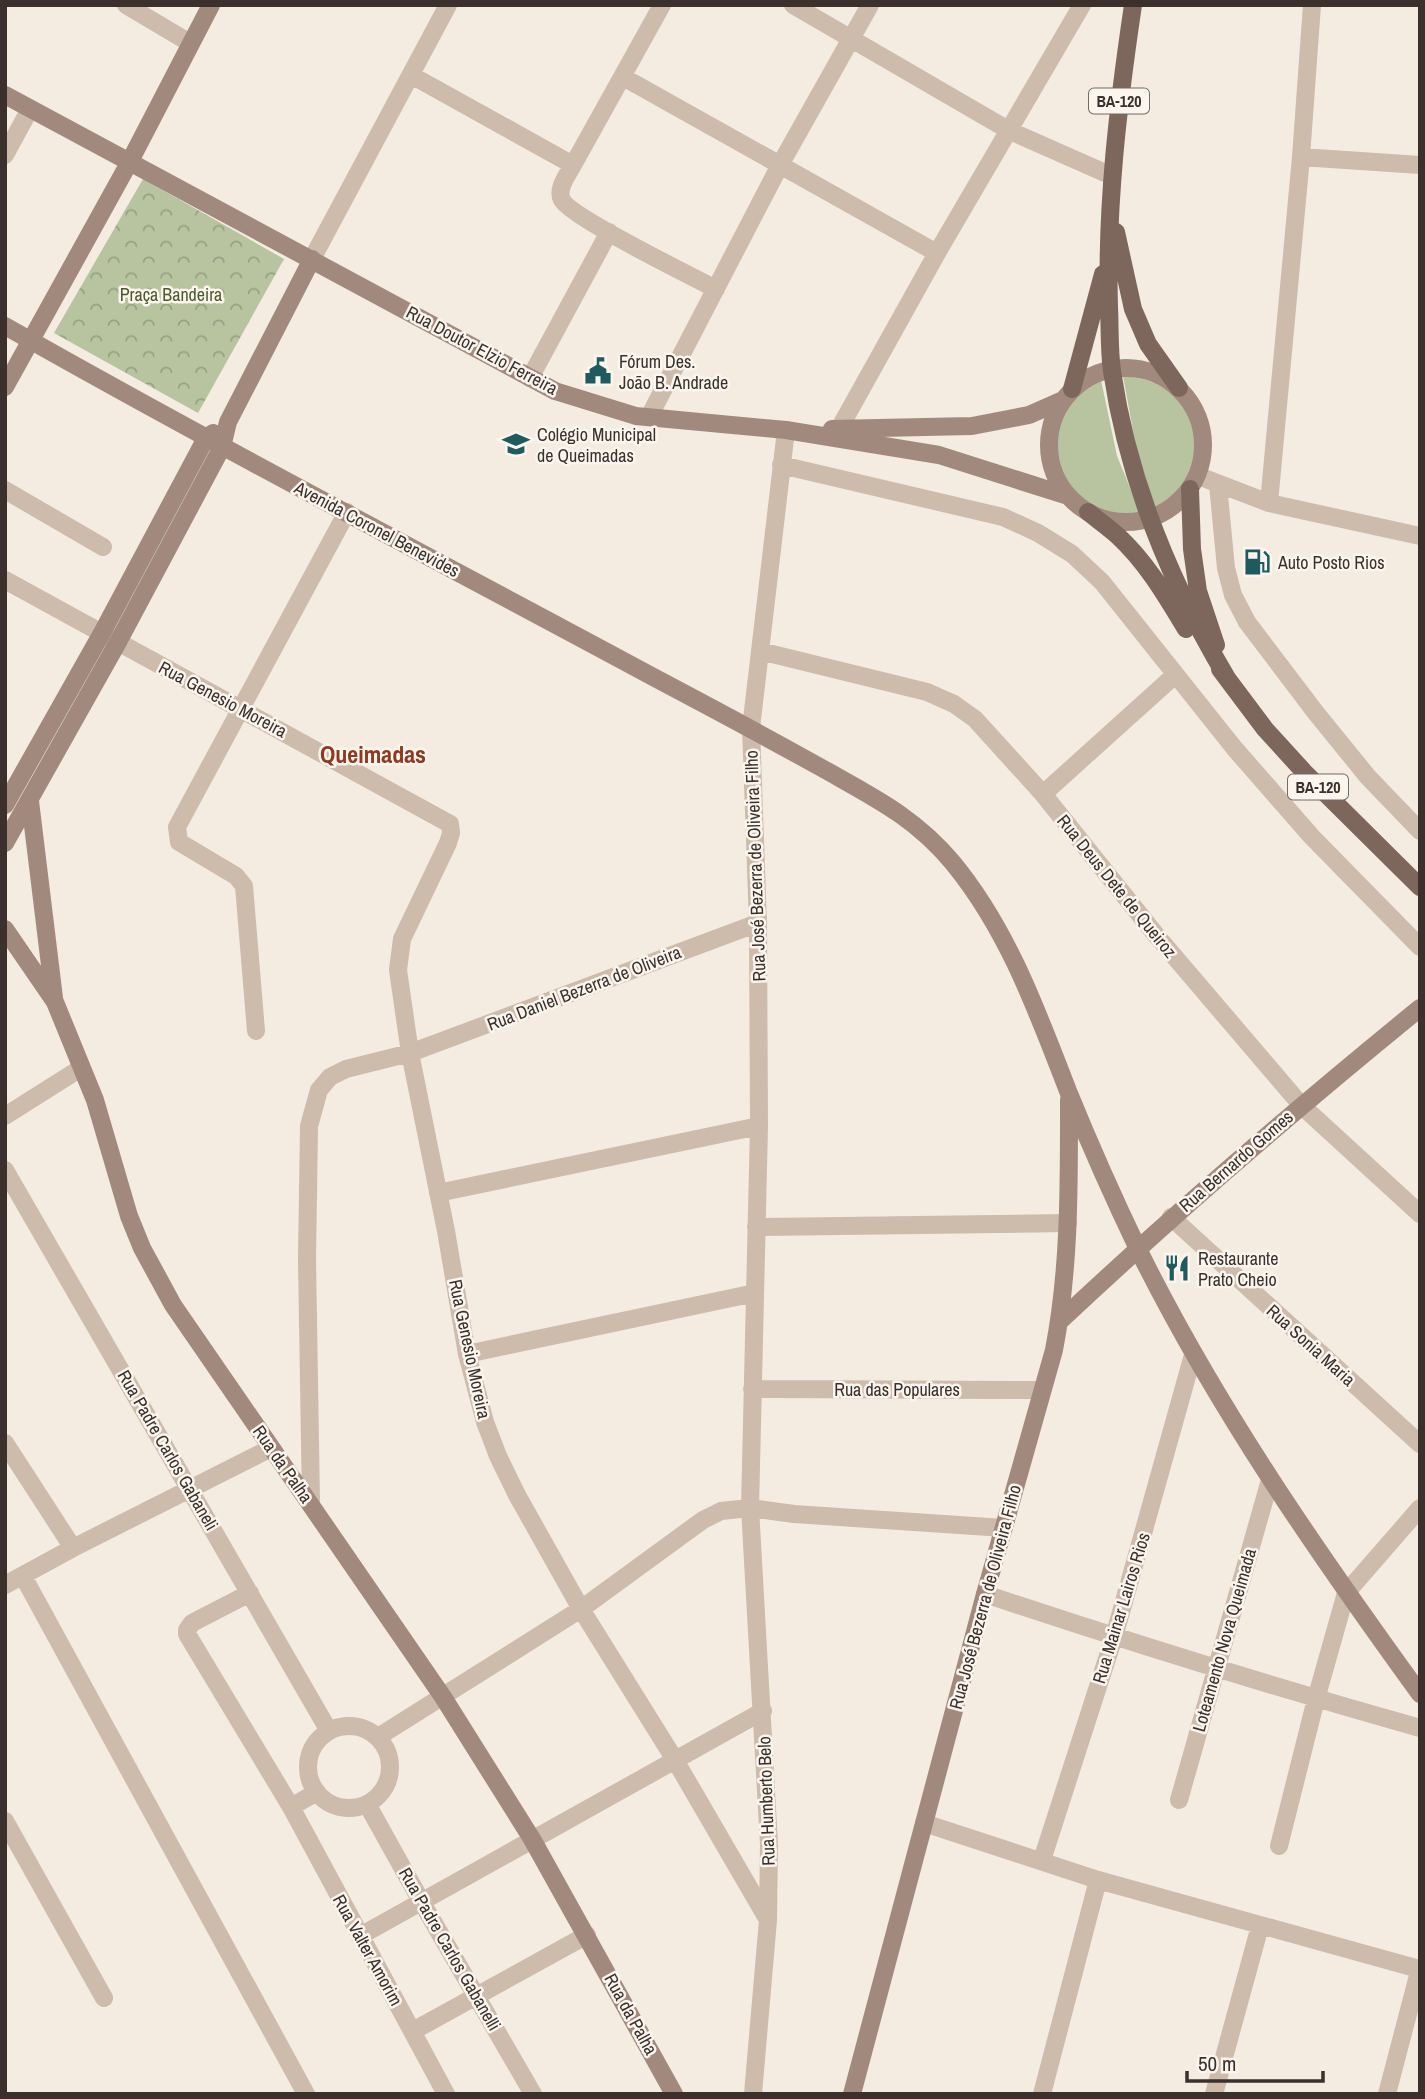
<svg xmlns="http://www.w3.org/2000/svg" width="1425" height="2099" viewBox="0 0 1425 2099" font-family="'Archivo Narrow',sans-serif">
  <style>
    .grass { fill: #b8c4a0 }
    .park { fill: url(#park-crowns) }
    .lines { fill: none; stroke-linecap: round; stroke-linejoin: round }
    .street { stroke: #cdbbac; stroke-width: 18 }
    .secondary { stroke: #a18a7d; stroke-width: 18 }
    .primary { stroke: #7d675c; stroke-width: 18 }
    .labels { text-anchor: middle; dominant-baseline: central; stroke-width: 5; stroke-linejoin: round; paint-order: stroke }
    .shield { fill: #fbf5ee; stroke: #756b66; stroke-width: 2 }
    .shield-label { font-size: 16px; font-weight: bold; fill: #3b302b }
    .park-label { font-size: 18px; fill: #4a5a2e; stroke: #fbf5ee }
    .street-label { font-size: 18px; fill: #3b302b; stroke: #fbf5ee }
    .poi-label { font-size: 18px; fill: #3b302b; stroke: #fbf5ee; text-anchor: start }
    .district-label { font-size: 24px; font-weight: bold; fill: #8c3b22; stroke: #fbf5ee }
  </style>
  <defs>
    <pattern id="park-crowns" width="20" height="18" patternUnits="userSpaceOnUse" patternTransform="scale(1.75)"><rect width="20" height="18" fill="#b8c4a0"/><path d="M2 6a3 3 0 1 1 6 0M12 15a3 3 0 1 1 6 0" fill="none" stroke="#97a083"/></pattern>
  </defs>
  <rect width="100%" height="100%" fill="#f4ebe1"/>
  <path class="grass" d="M1123,376C1202,380 1222,470 1154,509L1135,441Z
    M1101,380L1117,456L1141,514C1127,515 1113,516 1099,510C1055,492 1041,433 1074,398C1082,390 1091,385 1101,380Z"/>
  <path class="park" d="M143,179L284,259L198,413L54,333Z"/>
  <g class="lines">
    <path class="street" d="M126,5L190,43
      M662,5L573,165C568,174 556,189 562,200C571,217 691,276 716,289
      M793,5L1010,131L1112,176
      M411,75L573,165
      M623,77L937,253
      M5,155L30,109
      M1301,157L1420,165
      M312,259L448,5
      M530,378L609,232
      M649,417L780,165L870,5
      M839,429L937,253L1082,5
      M781,465L1003,517L1038,533L1072,554L1102,582L1235,749L1312,837L1420,947
      M1196,475L1269,503L1420,536
      M1218,485L1226,568L1233,595L1247,622L1316,713L1368,777L1420,831
      M5,490L103,547
      M1269,503L1301,157L1312,5
      M5,580L450,824L451,833L448,843L402,939L398,970L410,1053L446,1231L467,1354L485,1422L498,1456L517,1495L581,1609L675,1760L768,1920
      M760,651L927,692L954,704L975,719L1043,794L1156,935L1301,1105L1420,1214
      M1043,794L1175,675
      M256,1031L244,886L236,876L179,842L177,827L347,512
      M5,1116L81,1068
      M5,1170L329,1731
      M438,1193L759,1126
      M1171,1217L1420,1444
      M756,1227L1068,1223
      M467,1354L755,1293
      M752,1389L1042,1390
      M5,1443L73,1548
      M311,1503L307,1259L309,1126L319,1090L330,1077L346,1069L410,1053L758,923
      M23,1576L306,2094
      M5,1585L73,1548L271,1448
      M250,1593L192,1623L187,1630V1634L291,1807
      M985,1594C1129,1642 1274,1687 1420,1728
      M308 1767a41 41 0 1 1 82 0a41 41 0 1 1-82 0Z
      M378,1737L581,1609L703,1520L721,1511L750,1508L794,1514L1004,1528
      M317,1792L291,1807L446,2094
      M1179,1800L1270,1480
      M367,1804L421,1901L533,2094
      M5,1821L104,1998
      M924,1823L1098,1880L1419,1969
      M1279,1846L1316,1699L1346,1593L1420,1508
      M1042,1860L1114,1637L1193,1355
      M360,1936L763,1711
      M413,2031L587,1935
      M753,2094L768,1920L769,1844L750,1508L759,1126L758,923L751,728L786,430
      M1042,2094L1098,1880
      M1214,2094L1260,1926
      M1387,2094L1420,1968"/>
    <path class="secondary" d="M5,95L555,391L636,416L786,430L939,455L1068,496
      M5,326C220,448 440,562 657,679C712,708 766,737 820,767C871,796 914,816 953,863C1008,930 1037,1011 1068,1091C1090,1145 1114,1199 1139,1251C1217,1408 1317,1552 1420,1694
      M1049 445a77 77 0 1 1 154 0a77 77 0 1 1-154 0Z
      M5,387L129,163L211,5
      M832,429L972,426L1029,415L1063,400
      M30,801L54,998
      M5,805L102,633L206,438L213,433
      M5,843L118,642L222,447L228,422L312,259
      M5,929L55,1002L95,1100L129,1216L142,1248L173,1305L443,1697L532,1839L674,2094
      M1060,1321C1176,1212 1296,1109 1420,1008
      M852,2094L985,1594L1054,1350C1070,1267 1069,1183 1069,1100"/>
    <path class="primary" d="M1133,5C1118,106 1106,206 1109,307C1110,328 1109,350 1112,371C1128,480 1171,584 1227,678
      M1116,232L1133,309L1148,344L1179,388
      M1072,389L1103,274
      M1190,489L1192,549L1198,591L1216,645
      M1088,512C1098,520 1108,527 1118,536C1147,563 1166,596 1186,629
      M1220,669L1265,729L1306,774L1420,887"/>
  </g>
  <defs>
    <g id="civic-bare" transform="scale(2.1)"><path d="M-.6-6.5H3V-4.5H.6V-3L4-1V1h2V6H-6V1h2V-1L-.6-3ZM-1.2 2.5V6h2.4V2.5Z" fill="#1f5a5e" stroke="#fbf5ee" stroke-width="2.5" paint-order="stroke"/></g>
    <g id="school-bare" transform="scale(2.1)"><path d="M0-5L7-2L0 1L-7-2ZM-4 1L0 2.5L4 1V4Q0 6-4 4Z" fill="#1f5a5e" stroke="#fbf5ee" stroke-width="2.5" paint-order="stroke"/></g>
    <g id="fuel-bare" transform="scale(2.1)"><path d="M-5.5-6h7V0h2V4h1.3V-2.5L3-4.5l.8-.8L6-3V5H2.5V1h-1V6h-7ZM-4.2-4.7v3.2H.2V-4.7Z" fill="#1f5a5e" stroke="#fbf5ee" stroke-width="2.5" paint-order="stroke"/></g>
    <g id="restaurant-bare" transform="scale(2.1)"><path d="M-5-6h1v4h1v-4h1v4h1v-4h1v5L-1.5 .5V6h-2V.5L-5-1ZM5-6V6H3V1.5H1.5Q1.5-4 5-6Z" fill="#1f5a5e" stroke="#fbf5ee" stroke-width="2.5" paint-order="stroke"/></g>
  </defs>
  <g fill-rule="evenodd">
    <use href="#civic-bare" x="598" y="371"/>
    <use href="#school-bare" x="516" y="444"/>
    <use href="#fuel-bare" x="1257" y="562"/>
    <use href="#restaurant-bare" x="1177" y="1268"/>
  </g>
  <g class="labels">
    <g class="shield">
      <rect x="1089" y="88.5" width="60" height="25" rx="5"/>
      <rect x="1288" y="774.5" width="60" height="25" rx="5"/>
    </g>
    <g class="shield-label">
      <text x="1119" y="101">BA-120</text>
      <text x="1318" y="787">BA-120</text>
    </g>
    <g class="park-label">
      <text x="171" y="294">Praça Bandeira</text>
    </g>
    <g class="street-label">
      <text transform="translate(482 350) rotate(28)">Rua Doutor Elzio Ferreira</text>
      <text transform="translate(377 529) rotate(28)">Avenida Coronel Benevides</text>
      <text transform="translate(223 699) rotate(28)">Rua Genesio Moreira</text>
      <text transform="translate(755 866) rotate(-92)">Rua José Bezerra de Oliveira Filho</text>
      <text transform="translate(1117 886) rotate(51)">Rua Deus Dete de Queiroz</text>
      <text transform="translate(584 988) rotate(-21)">Rua Daniel Bezerra de Oliveira</text>
      <text transform="translate(1236 1161) rotate(-41)">Rua Bernardo Gomes</text>
      <text transform="translate(1311 1345) rotate(42)">Rua Sonia Maria</text>
      <text transform="translate(470 1349) rotate(78)">Rua Genesio Moreira</text>
      <text x="897" y="1389">Rua das Populares</text>
      <text transform="translate(168 1450) rotate(60)">Rua Padre Carlos Gabaneli</text>
      <text transform="translate(283 1464) rotate(55)">Rua da Palha</text>
      <text transform="translate(985 1597) rotate(-75)">Rua José Bezerra de Oliveira Filho</text>
      <text transform="translate(1121 1608) rotate(-73)">Rua Mainar Lairos Rios</text>
      <text transform="translate(1224 1640) rotate(-74)">Loteamento Nova Queimada</text>
      <text transform="translate(766 1801) rotate(-92)">Rua Humberto Belo</text>
      <text transform="translate(450 1949) rotate(60)">Rua Padre Carlos Gabanelli</text>
      <text transform="translate(368 1950) rotate(61)">Rua Valter Amorim</text>
      <text transform="translate(631 2014) rotate(61)">Rua da Palha</text>
    </g>
    <g class="poi-label">
      <text x="619" y="361">Fórum Des.<tspan x="619" dy="21">João B. Andrade</tspan></text>
      <text x="537" y="434">Colégio Municipal<tspan x="537" dy="21">de Queimadas</tspan></text>
      <text x="1278" y="562">Auto Posto Rios</text>
      <text x="1198" y="1258">Restaurante<tspan x="1198" dy="21">Prato Cheio</tspan></text>
    </g>
    <g class="district-label">
      <text x="373" y="754">Queimadas</text>
    </g>
  </g>
  <rect width="1425" height="2099" fill="none" stroke="#3b302b" stroke-width="14"/>
  <path d="M1187 2071v10h136v-10" fill="none" stroke="#3b302b" stroke-width="3.5"/>
  <text x="1198" y="2071" font-size="21" fill="#3b302b" stroke="#fbf5ee" stroke-width="5" paint-order="stroke">50 m</text>
</svg>
